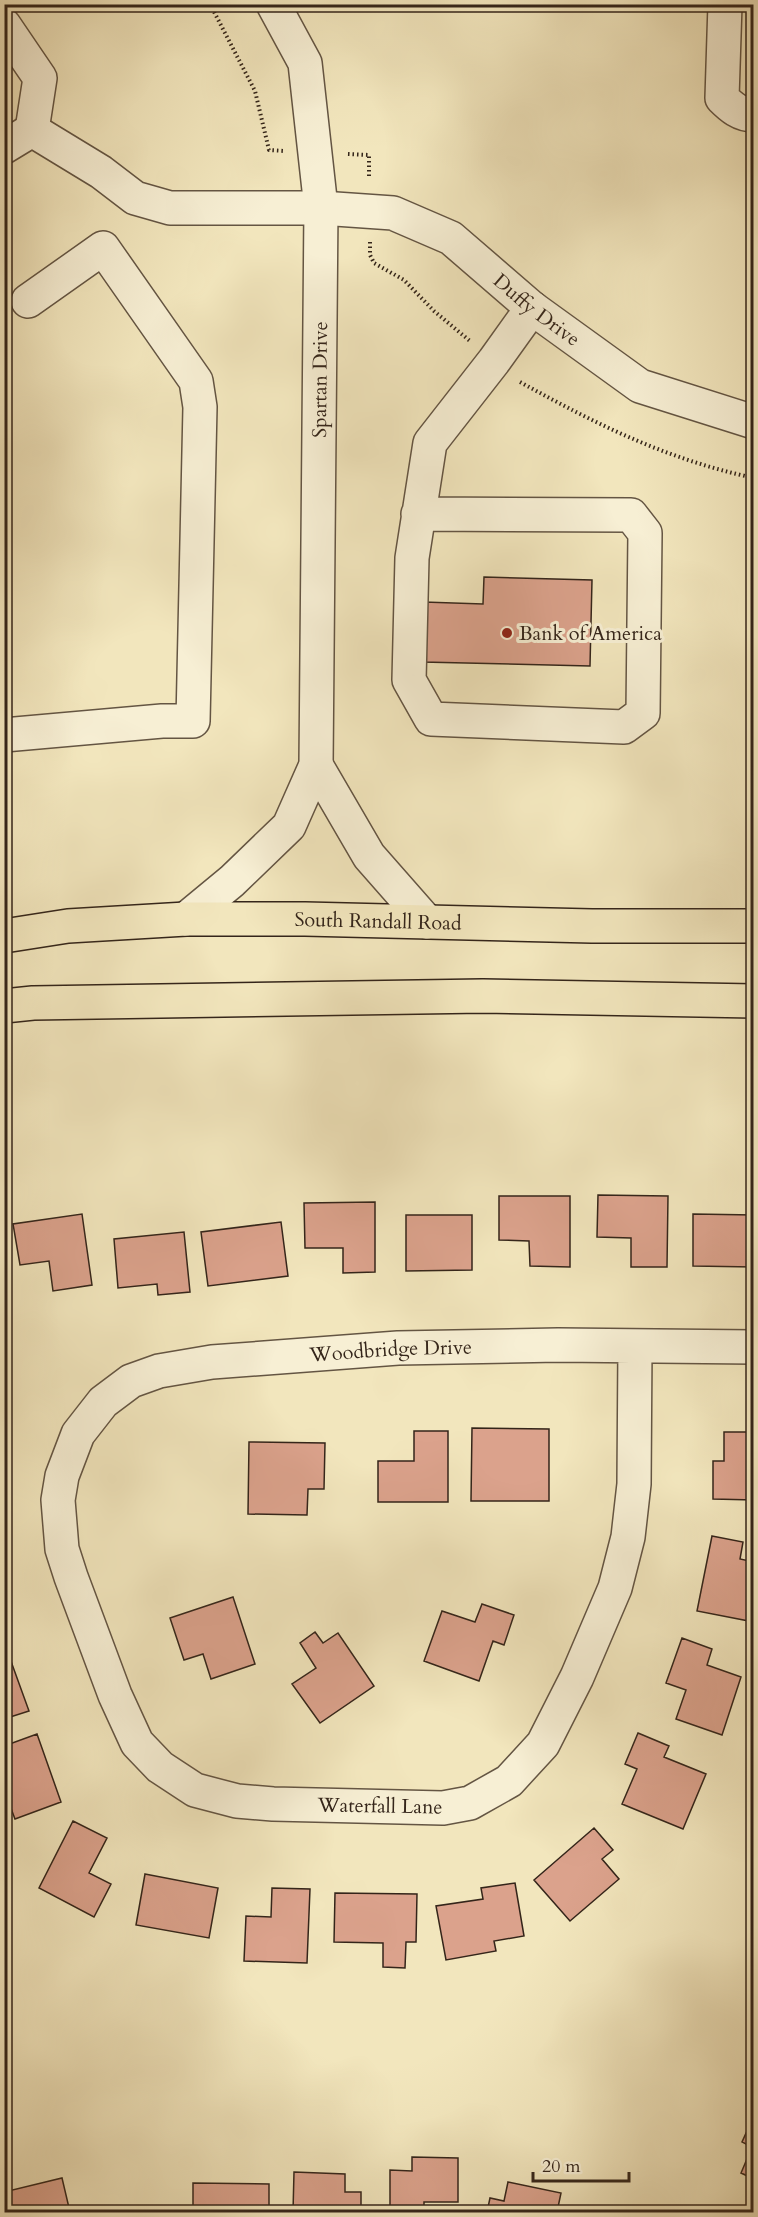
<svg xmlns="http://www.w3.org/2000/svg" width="758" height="2217" viewBox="0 0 758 2217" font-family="Cardo,serif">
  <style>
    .building { fill: #dba28c; stroke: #34251a; stroke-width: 1.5 }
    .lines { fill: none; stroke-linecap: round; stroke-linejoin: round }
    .minor-casing { stroke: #645543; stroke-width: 36 }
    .major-casing { stroke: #34251a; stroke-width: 36 }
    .path { stroke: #34251a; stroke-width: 4; stroke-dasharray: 1.5 3; stroke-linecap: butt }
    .minor { stroke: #f7efd4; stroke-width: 33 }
    .major { stroke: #f2e6bd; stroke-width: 33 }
    .poi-dot { fill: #8f2418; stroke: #f7efd4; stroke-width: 2 }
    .labels { text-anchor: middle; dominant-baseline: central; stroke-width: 6; stroke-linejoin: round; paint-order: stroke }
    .street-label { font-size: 20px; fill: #34251a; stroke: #f7efd4 }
    .poi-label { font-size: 20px; fill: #34251a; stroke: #f7efd4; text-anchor: start }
  </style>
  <rect width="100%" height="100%" fill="#f2e6bd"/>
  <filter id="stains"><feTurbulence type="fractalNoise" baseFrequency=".00333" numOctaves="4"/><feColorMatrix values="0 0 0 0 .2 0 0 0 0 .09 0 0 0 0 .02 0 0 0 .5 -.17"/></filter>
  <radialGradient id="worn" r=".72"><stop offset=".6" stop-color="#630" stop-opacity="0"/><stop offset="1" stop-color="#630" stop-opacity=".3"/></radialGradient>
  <path class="building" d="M484,577L592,580L590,666L422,662L424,602L483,604Z
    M598,1195L668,1196L667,1267H631V1238L597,1237Z
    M499,1196H570V1267L530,1266L529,1241L499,1240Z
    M375,1202V1272L343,1273V1248H305L304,1203Z
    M82,1214L92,1285L53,1291L49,1261L20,1265L13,1224Z
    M693,1214L754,1215V1267L693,1266Z
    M406,1215H472V1270L406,1271Z
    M281,1222L288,1276L208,1286L201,1232Z
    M184,1232L190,1292L158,1295L157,1284L118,1288L114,1239Z
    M472,1428L549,1429V1501H471Z
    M414,1431H448V1502H378V1461H414Z
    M724,1432H754V1500L713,1499V1461H724Z
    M249,1442L325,1443L324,1489H308L307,1515L248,1514Z
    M712,1536L743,1542L740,1559L754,1562V1622L697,1611Z
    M233,1597L255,1664L211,1679L203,1654L184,1660L170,1618Z
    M482,1604L514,1615L504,1645L493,1641L479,1681L424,1661L442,1611L475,1622Z
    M315,1632L323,1643L338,1633L374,1686L320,1723L292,1684L316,1668L300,1643Z
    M682,1638L712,1649L707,1665L741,1677L722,1735L676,1719L686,1690L666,1683Z
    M4,1642L29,1711L4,1719Z
    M638,1733L669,1746L664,1757L706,1774L683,1829L622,1804L637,1769L625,1764Z
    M37,1734L61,1802L15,1819L4,1790V1746Z
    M73,1821L107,1838L89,1873L111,1884L94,1917L39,1888Z
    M594,1828L613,1850L602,1859L619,1879L570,1921L534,1880Z
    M145,1874L218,1888L209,1938L136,1925Z
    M515,1883L524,1936L494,1941L496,1951L446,1960L436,1906L483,1899L481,1888Z
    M272,1888L310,1889L307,1963L244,1961L246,1916L271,1917Z
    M335,1893L417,1894L416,1942H406L405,1968L383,1967V1943L334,1942Z
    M752,2120H754V2179L741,2173L752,2147L742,2142Z
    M412,2157L458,2158V2202H424V2212H390V2170L412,2171Z
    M294,2172L345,2174V2192H361V2212H293Z
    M62,2178L70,2212H4V2192Z
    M508,2182L561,2193L557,2212H487L490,2198L504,2201Z
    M193,2183L269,2184V2212H193Z"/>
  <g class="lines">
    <g class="minor-casing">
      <g id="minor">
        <path d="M725,4L722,98C731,107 740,115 754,115"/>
        <path d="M4,25L40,78L32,130"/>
        <path id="s1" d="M4,147L32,130L101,172L135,198L170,208H321L393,213L451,238L532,308L640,386L754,422"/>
        <path d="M418,514L631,515L645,533L643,713L624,727L431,719L409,680L412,558L430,443L494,361L532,308"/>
        <path d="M4,735L162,721H193L200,407L196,381L103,248L28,301"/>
        <path d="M316,765L369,856L427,922"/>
        <path id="s2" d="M186,919L232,881L289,826L316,765L321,208L305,63L273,4"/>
        <path id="s3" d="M635,1346L634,1484L628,1537L615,1588L577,1677L543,1744L509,1781L470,1803L443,1808L273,1804L237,1801L195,1790L160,1767L137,1743L115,1695L71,1577L62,1549L58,1500L62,1476L78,1434L103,1402L131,1381L159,1371L212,1362L398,1348L558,1345L754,1347"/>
      </g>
    </g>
    <g class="major-casing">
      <g id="major">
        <path id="s4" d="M4,936L68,926L186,919H305L592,926H754"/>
        <path d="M4,1006L33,1003L483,996L754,1001"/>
      </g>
    </g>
    <path class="path" d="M210,4L255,91L269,150L284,151
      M348,154L369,155V178
      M370,242V255L374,263L404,280L434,311L470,341
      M520,382C598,425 666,459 754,478"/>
    <use href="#minor" class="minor"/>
    <use href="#major" class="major"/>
  </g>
  <circle class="poi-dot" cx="507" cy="633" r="6"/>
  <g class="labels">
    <g class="street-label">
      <text stroke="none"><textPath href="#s1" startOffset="591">Duffy Drive</textPath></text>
      <text stroke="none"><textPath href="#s2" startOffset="591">Spartan Drive</textPath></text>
      <text stroke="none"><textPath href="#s4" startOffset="375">South Randall Road</textPath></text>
      <text stroke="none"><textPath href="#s3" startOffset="1528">Woodbridge Drive</textPath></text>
      <text transform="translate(380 1806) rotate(1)">Waterfall Lane</text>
    </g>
    <g class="poi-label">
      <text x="519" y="633">Bank of America</text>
    </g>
  </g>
  <rect width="758" height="2217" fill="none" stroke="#f2e6bd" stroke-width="24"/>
  <rect x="6" y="6" width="746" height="2205" fill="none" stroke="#34251a" stroke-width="3"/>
  <rect x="12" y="12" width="734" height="2193" fill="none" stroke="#34251a" stroke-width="1.5"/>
  <path d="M533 2172v9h96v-9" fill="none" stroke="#34251a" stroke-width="3"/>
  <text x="542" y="2172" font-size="18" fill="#34251a" stroke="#f7efd4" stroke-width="4.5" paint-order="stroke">20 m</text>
  <rect width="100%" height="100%" filter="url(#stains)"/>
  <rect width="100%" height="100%" fill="url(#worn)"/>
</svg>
